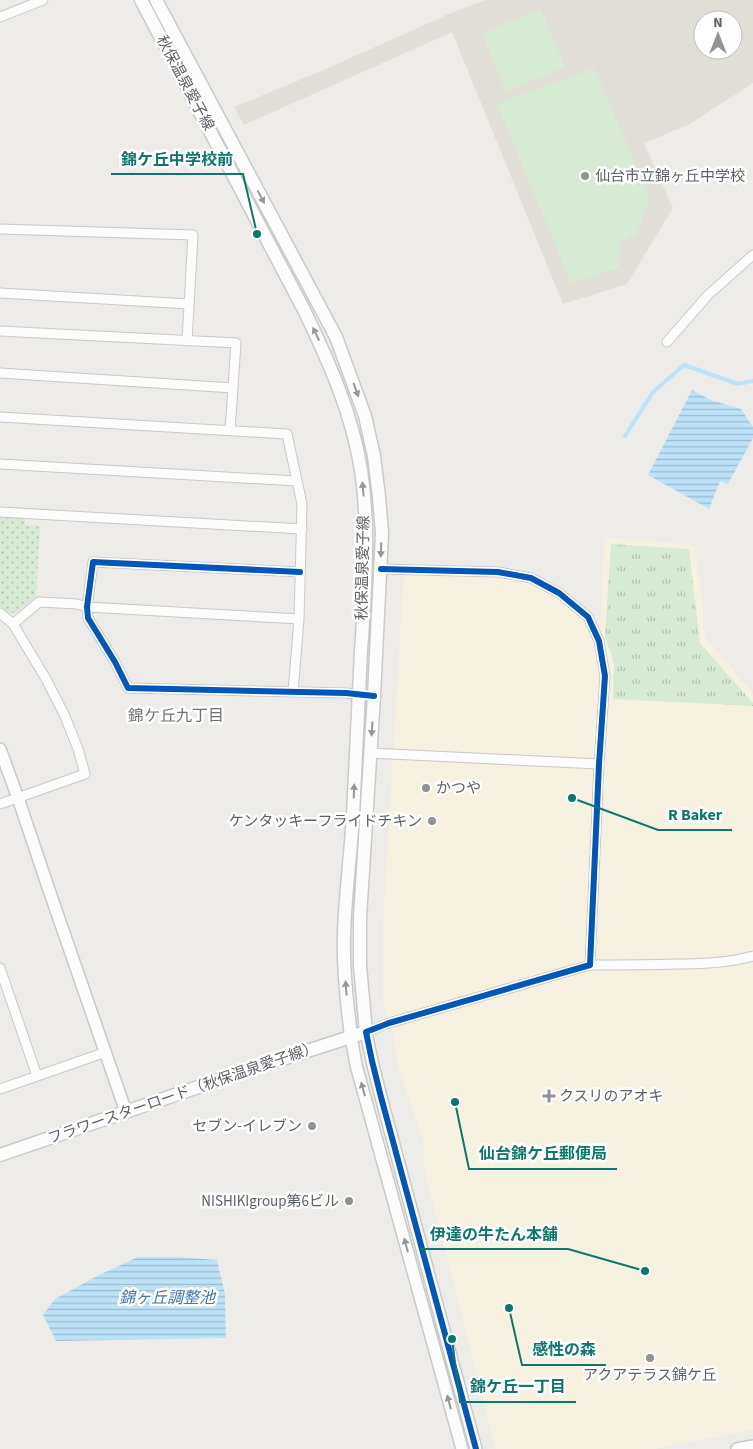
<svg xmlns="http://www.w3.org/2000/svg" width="753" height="1449" viewBox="0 0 753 1449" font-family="'Source Sans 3','Noto Sans JP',sans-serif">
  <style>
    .commercial { fill: #f7f1e1 }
    .education { fill: #e1ded8; fill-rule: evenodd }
    .grass { fill: url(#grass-tufts) }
    .park { fill: url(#park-dots) }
    .pitch { fill: #d7ead3 }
    .water { fill: url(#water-rules) }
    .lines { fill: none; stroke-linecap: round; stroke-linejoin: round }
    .stream { stroke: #bce2f8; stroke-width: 4 }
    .minor-casing { stroke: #c9c9c9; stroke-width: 11 }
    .tertiary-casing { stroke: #c9c9c9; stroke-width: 14 }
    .secondary-casing { stroke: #cacaca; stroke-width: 15 }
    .minor { stroke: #fcfcfc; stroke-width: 9 }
    .tertiary { stroke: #fcfcfc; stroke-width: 11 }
    .secondary { stroke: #fcfcfc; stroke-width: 12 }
    .cycleway-casing { stroke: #fff; stroke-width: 9 }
    .cycleway { stroke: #0057b8; stroke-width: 6 }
    .oneway { fill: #95989b }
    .poi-dot { fill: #909294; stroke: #fff; stroke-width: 2 }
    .labels { text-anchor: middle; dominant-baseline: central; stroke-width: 5; stroke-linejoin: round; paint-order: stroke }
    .street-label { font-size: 15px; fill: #5d6267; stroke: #fff }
    .poi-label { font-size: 15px; fill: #5d6267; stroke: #fff; text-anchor: start }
    .neighbourhood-label { font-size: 16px; fill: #6e7479; stroke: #fff }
    .water-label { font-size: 16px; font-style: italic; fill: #3c79ad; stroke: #fff }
    .leader { fill: none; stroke: #0f766e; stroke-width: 2 }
    .callout-dot { fill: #0f766e; stroke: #fff; stroke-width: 2 }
    .callout-label { font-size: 16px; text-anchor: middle; font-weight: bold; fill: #0f766e; stroke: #fff; stroke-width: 5; stroke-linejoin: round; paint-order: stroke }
  </style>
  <defs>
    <pattern id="grass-tufts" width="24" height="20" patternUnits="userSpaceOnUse" patternTransform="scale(1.25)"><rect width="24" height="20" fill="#d7ead3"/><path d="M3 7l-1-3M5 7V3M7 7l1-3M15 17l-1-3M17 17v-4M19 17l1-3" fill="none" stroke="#b2c1af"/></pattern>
    <pattern id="park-dots" width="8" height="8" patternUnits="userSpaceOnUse" patternTransform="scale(1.25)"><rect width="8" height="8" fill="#d7ead3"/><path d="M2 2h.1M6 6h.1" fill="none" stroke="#b2c1af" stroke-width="1.8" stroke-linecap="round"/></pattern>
    <pattern id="water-rules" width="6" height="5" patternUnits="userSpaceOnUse" patternTransform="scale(1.25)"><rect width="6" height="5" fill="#bce2f8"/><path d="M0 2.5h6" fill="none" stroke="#9cbbcd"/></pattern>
  </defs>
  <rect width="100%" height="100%" fill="#eeece8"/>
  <path class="commercial" d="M604,537L695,545L703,605V626L708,641L726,661L753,694V1430L654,1449H496L425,1173L423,1138L398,1069L393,1034L383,1002V925L404,570L531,578L559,593L600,633Z"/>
  <path class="education" d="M485,0H753V83L690,124L644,143L673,208L627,284L563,304L452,32L244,125L234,107L319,72L451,13ZM703,20H733V50H703Z"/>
  <path class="grass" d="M611,544L689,549L700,643L753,703V706L613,699L614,663L605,636Z"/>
  <path class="park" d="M0,515L25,516V525L40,526L36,597L15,613L5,612L0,607Z"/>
  <path class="pitch" d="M541,9L565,67L506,91L482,33Z
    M594,68L650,199L637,233L620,242L619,268L571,283L497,104Z"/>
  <path class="water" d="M692,390L711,400L741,409L753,427V438L728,484L720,481L709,509L648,475Z
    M138,1257H177L217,1260L225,1294L226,1338L56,1341L43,1315L55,1299L99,1275Z"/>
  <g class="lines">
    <path class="stream" d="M625,436L653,392L684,365L738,384L753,381"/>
    <g class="minor-casing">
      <path id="minor" d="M0,17L43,0
        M0,229L193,235L187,341
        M0,293L189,304
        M0,331L236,343L230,430
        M667,342L708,295L753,255
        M0,373L233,388
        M0,417L287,434L302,504L299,619L293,692
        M0,464L297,481
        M0,512L302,529
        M300,572L93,562L87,607L88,618L115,662L128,688L346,693L374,696
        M0,613L13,624L46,679L64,714L78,749L85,774L0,804
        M13,624L39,602L77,604L87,607L299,619
        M370,753L599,764
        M590,965C618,965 647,965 676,964C701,964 728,963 753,956
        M0,968L37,1076
        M366,1032L389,1023L590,965L599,764L605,676L599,641L588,617L559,593L531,578L498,572L381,569
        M0,1089L106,1052"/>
    </g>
    <g class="tertiary-casing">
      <path id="tertiary" d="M0,749L18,798L48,887L126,1112
        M366,1032L372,1061L381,1097L476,1449
        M351,1036L356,1065L462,1449
        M737,1449L753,1446"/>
    </g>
    <g class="secondary-casing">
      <path id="secondary" d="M141,0L304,310C329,362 352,413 361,470C370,530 365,591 361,651C358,706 356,760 353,814C351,854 345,894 344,935C343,969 347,1003 351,1036
        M0,1155L236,1074L366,1032L360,966V917L374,696L382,533L379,497L374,456L365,416L336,337L156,0"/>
    </g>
    <use href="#minor" class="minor"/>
    <use href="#tertiary" class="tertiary"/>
    <use href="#secondary" class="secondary"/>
    <g class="cycleway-casing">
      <path id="cycleway" d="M381,569L498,572L531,578L559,593L588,617L599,641L605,676L599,764L590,965L389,1023L366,1032L372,1061L381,1097L476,1449
        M300,572L93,562L87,607L88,618L115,662L128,688L346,693L374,696"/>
    </g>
    <use href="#cycleway" class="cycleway"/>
  </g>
  <defs><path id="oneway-solid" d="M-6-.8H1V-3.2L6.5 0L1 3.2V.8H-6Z" transform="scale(1.25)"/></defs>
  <g class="oneway">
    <use href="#oneway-solid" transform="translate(261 197) rotate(62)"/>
    <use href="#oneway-solid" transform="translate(316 334) rotate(-116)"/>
    <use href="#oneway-solid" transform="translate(356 390) rotate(70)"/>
    <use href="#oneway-solid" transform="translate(363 489) rotate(-95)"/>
    <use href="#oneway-solid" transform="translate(381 550) rotate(92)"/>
    <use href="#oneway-solid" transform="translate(372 729) rotate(94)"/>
    <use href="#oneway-solid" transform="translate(354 791) rotate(-88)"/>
    <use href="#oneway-solid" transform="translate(346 988) rotate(-94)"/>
    <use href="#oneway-solid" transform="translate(363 1089) rotate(-105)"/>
    <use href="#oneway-solid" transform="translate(406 1245) rotate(-105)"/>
    <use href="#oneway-solid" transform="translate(449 1402) rotate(-105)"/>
  </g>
  <g class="poi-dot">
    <circle cx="585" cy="176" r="5"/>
    <circle cx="426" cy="788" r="5"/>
    <circle cx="432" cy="821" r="5"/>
    <path d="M546.5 1088.5h5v5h5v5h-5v5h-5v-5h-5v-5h5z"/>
    <circle cx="312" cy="1126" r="5"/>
    <circle cx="349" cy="1201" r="5"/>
    <circle cx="650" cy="1358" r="5"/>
  </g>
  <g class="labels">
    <g class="street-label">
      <text transform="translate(185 83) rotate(62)">秋保温泉愛子線</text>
      <text transform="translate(363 568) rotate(-89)">秋保温泉愛子線</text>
      <text transform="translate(183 1093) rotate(-19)">フラワースターロード（秋保温泉愛子線）</text>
    </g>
    <g class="poi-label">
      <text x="595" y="176">仙台市立錦ヶ丘中学校</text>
      <text x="436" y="788">かつや</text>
      <text x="422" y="821" text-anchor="end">ケンタッキーフライドチキン</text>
      <text x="559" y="1096">クスリのアオキ</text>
      <text x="302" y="1126" text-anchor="end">セブン-イレブン</text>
      <text x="339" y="1201" text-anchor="end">NISHIKIgroup第6ビル</text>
      <text x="650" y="1375" text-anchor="middle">アクアテラス錦ケ丘</text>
    </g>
    <g class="neighbourhood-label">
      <text x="176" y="716">錦ケ丘九丁目</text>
    </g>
    <g class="water-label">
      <text x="167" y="1298">錦ヶ丘調整池</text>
    </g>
  </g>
  <path class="leader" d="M257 234L243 174H111M572 798L658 830H732M455 1102L469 1169H617M645 1271L568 1249H420M509 1308L522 1365H606M452 1339L460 1402H576"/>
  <g class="callout-dot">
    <circle cx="257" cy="234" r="5"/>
    <circle cx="572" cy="798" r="5"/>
    <circle cx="455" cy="1102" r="5"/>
    <circle cx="645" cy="1271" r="5"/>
    <circle cx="509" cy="1308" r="5"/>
    <circle cx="452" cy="1339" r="5"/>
  </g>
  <g class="callout-label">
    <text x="177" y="165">錦ケ丘中学校前</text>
    <text x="695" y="820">R Baker</text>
    <text x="543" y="1159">仙台錦ケ丘郵便局</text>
    <text x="494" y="1240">伊達の牛たん本舗</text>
    <text x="564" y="1355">感性の森</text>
    <text x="518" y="1392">錦ケ丘一丁目</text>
  </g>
  <g transform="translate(718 35)"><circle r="24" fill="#ffffff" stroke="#bec0c2"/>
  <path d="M0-4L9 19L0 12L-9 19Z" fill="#909294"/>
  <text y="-8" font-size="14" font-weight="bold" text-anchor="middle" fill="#5d6267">N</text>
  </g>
</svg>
